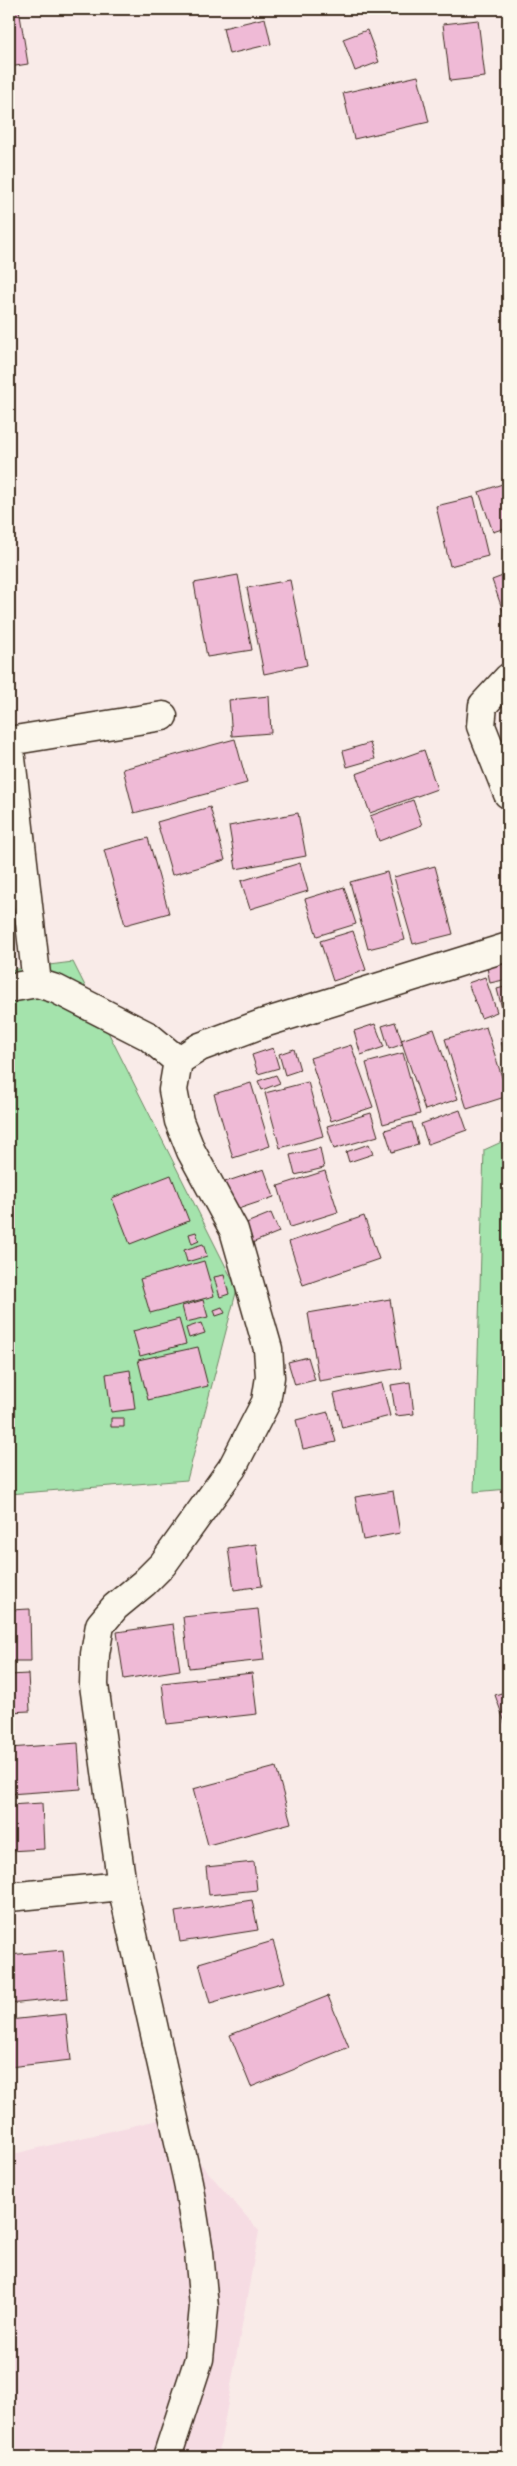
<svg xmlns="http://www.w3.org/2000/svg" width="517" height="2466" viewBox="0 0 517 2466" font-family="Mali,sans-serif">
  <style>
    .built { fill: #f6dce3 }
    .green { fill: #a4e3ac; stroke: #708665 }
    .building { fill: #efbad6; stroke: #3b2a1e }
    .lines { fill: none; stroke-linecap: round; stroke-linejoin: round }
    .street-casing { stroke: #3b2a1e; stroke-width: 31 }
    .street { stroke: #fbf7ec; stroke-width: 28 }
  </style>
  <rect width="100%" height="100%" fill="#f9ebe8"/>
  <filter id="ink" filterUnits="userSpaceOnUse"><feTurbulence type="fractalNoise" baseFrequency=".02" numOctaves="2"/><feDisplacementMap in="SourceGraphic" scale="10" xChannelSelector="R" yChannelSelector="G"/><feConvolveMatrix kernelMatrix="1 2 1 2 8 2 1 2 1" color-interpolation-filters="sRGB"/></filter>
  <g filter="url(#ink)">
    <path class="built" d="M162,2119L259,2231L218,2457H9V2155Z"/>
    <path class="green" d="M73,962L237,1289L187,1480L9,1494V970Z
      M508,1139V1489L474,1492L484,1150Z"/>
    <path class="building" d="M9,9H19L28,64L9,67Z
      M265,18L271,44L229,54L223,28Z
      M478,20L485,77L450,81L443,24Z
      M367,30L379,62L355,71L343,39Z
      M418,76L429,122L354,139L343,93Z
      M508,482V527L493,532L479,492Z
      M474,497L488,556L450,566L436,506Z
      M508,574V625L492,580Z
      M238,575L252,650L207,657L194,583Z
      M290,580L307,665L264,674L247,588Z
      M269,696L271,733L232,736L229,700Z
      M235,739L247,783L134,813L123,769Z
      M370,743L375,759L347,767L343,751Z
      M424,750L437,789L370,813L356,774Z
      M413,800L422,825L379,841L370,816Z
      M210,807L225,860L172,875L157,822Z
      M298,813L306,856L236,869L229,826Z
      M148,838L169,913L125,925L104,850Z
      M300,863L308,891L250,909L241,881Z
      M435,866L453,934L413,944L394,877Z
      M387,872L405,940L368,949L350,882Z
      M344,887L356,924L317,936L305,899Z
      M353,931L366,970L333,981L320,941Z
      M508,957V979L490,983L486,962Z
      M485,977L497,1012L481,1018L468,983Z
      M508,986V1031L497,989Z
      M395,1022L403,1044L389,1049L382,1026Z
      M375,1024L384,1047L361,1055L354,1031Z
      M486,1027L508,1096L467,1109L445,1039Z
      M434,1029L458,1099L425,1110L401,1040Z
      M508,1036V1065L500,1038Z
      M351,1045L373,1107L331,1121L310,1058Z
      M273,1048L279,1068L258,1074L252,1055Z
      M294,1049L300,1070L285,1075L279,1054Z
      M403,1053L420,1114L383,1124L366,1063Z
      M276,1075L280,1083L262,1090L258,1081Z
      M308,1082L323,1136L280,1148L265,1093Z
      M251,1083L270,1146L233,1158L214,1094Z
      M460,1110L467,1130L428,1144L421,1124Z
      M371,1113L378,1136L334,1149L327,1126Z
      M412,1122L418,1144L392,1152L385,1130Z
      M369,1144L373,1154L349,1162L346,1152Z
      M320,1148L324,1168L295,1175L290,1155Z
      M264,1169L274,1197L232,1211L222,1183Z
      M325,1171L338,1212L290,1227L278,1186Z
      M171,1175L189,1221L130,1244L112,1198Z
      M271,1213L279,1232L252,1243L244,1224Z
      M364,1216L379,1259L303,1285L289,1242Z
      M196,1232L199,1241L192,1244L189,1234Z
      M203,1244L207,1256L187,1262L184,1250Z
      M204,1261L214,1296L150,1313L140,1279Z
      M224,1275L229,1294L220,1297L214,1277Z
      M390,1299L401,1368L319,1381L308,1313Z
      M203,1300L208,1317L186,1322L182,1306Z
      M222,1307L225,1313L216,1316L214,1310Z
      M179,1319L186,1344L140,1356L133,1331Z
      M201,1323L205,1333L189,1338L186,1328Z
      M198,1347L208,1386L148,1400L138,1360Z
      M308,1357L315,1380L295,1385L288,1362Z
      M130,1370L135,1409L111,1412L106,1374Z
      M410,1382L414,1414L396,1416L391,1385Z
      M382,1383L390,1416L342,1428L334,1394Z
      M328,1412L336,1442L303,1449L296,1420Z
      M111,1418H124V1427H111Z
      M393,1491L400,1533L363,1540L355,1497Z
      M256,1544L262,1586L234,1590L228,1548Z
      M508,1601V1618L503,1602Z
      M30,1609L31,1661H9V1610Z
      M258,1609L264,1660L189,1668L183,1617Z
      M173,1624L180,1670L124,1679L117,1632Z
      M252,1673L257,1714L167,1724L162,1683Z
      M28,1674L30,1711L9,1712V1675Z
      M508,1691V1731L495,1695Z
      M78,1743L81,1789L9,1794V1748Z
      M276,1767L291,1823L208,1845L193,1789Z
      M42,1803L44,1849L9,1851V1805Z
      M254,1862L257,1890L209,1895L206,1867Z
      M252,1900L258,1930L180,1942L175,1912Z
      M273,1941L285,1982L210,2003L199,1963Z
      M63,1950L68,1998L9,2004V1955Z
      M328,1996L349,2047L251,2087L230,2035Z
      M66,2014L71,2060L9,2067V2020Z"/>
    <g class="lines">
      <g class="street-casing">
        <path id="street" d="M508,678L483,705L481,726L508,794
          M9,741L37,983
          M9,741L163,716
          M9,988L37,983L56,989L148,1036L178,1061
          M9,1897L122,1886
          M167,2457L199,2359L204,2307L199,2252L188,2182L122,1886L94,1685L95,1654L100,1625L115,1607L144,1583L163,1564L232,1468L266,1402L270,1377L268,1349L234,1230L191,1151L179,1121L173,1090L178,1061L200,1047L264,1023L508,947"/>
      </g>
      <use href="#street" class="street"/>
    </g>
  </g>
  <rect width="517" height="2466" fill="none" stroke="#fbf7ec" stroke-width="30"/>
  <rect x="15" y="15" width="487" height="2436" fill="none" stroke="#3b2a1e" stroke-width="2" filter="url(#ink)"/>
</svg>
